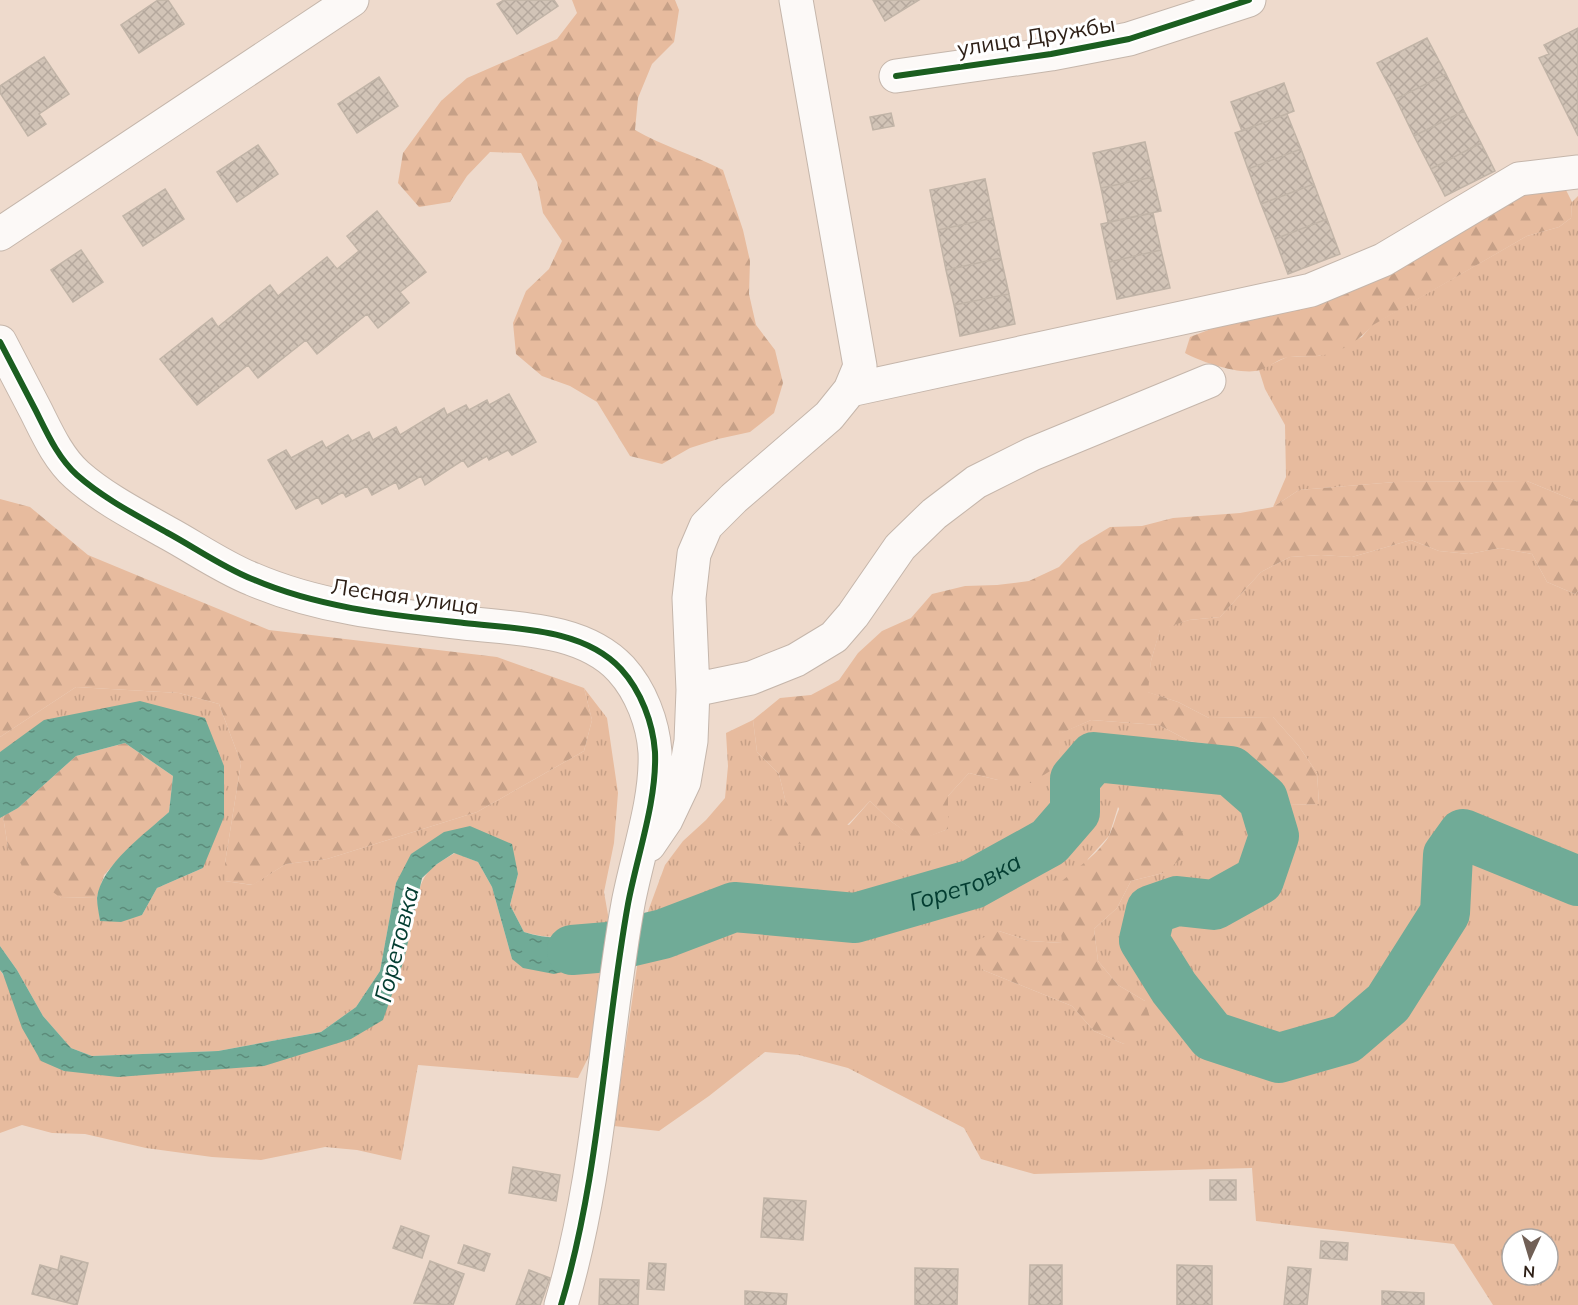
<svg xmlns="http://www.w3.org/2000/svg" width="1578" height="1305" viewBox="0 0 1578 1305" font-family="Mulish,sans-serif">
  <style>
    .grass { fill: url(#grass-tufts); fill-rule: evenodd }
    .forest { fill: url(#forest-firs) }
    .water { fill: url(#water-ripples) }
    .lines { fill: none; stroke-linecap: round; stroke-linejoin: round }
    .river { stroke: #70ab97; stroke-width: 50 }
    .building { fill: url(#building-cross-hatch); stroke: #c1b4a7; stroke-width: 1.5 }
    .minor-casing { stroke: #c5b6ab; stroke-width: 35 }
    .minor { stroke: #fcf9f7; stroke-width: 33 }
    .cycleway-casing { stroke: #fff; stroke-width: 10 }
    .cycleway { stroke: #1b5e20; stroke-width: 6 }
    .labels { text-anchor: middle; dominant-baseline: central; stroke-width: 6; stroke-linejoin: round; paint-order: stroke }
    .street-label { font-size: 22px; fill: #2d1f16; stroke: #fff }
    .water-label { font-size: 24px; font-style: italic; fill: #033d31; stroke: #fff }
  </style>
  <defs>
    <pattern id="grass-tufts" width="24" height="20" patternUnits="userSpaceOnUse" patternTransform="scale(1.5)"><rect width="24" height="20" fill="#e7bb9e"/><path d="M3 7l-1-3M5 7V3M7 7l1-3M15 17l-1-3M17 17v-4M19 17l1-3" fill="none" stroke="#c6a087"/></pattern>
    <pattern id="forest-firs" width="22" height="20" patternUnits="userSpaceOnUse" patternTransform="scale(1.5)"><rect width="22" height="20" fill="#e7bb9e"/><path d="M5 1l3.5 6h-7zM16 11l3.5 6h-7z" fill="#c6a087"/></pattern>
    <pattern id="water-ripples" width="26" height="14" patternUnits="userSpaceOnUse" patternTransform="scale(1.5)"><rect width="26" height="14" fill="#70ab97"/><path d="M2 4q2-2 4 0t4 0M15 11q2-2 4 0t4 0" fill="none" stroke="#5c8b7a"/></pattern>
    <pattern id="building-cross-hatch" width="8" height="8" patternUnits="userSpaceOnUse" patternTransform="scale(1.5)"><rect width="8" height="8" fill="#d2c4b7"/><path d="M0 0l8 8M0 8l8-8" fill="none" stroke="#b5a89d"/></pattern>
  </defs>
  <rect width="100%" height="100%" fill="#eedacc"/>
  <path class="grass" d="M1578,196V502L1527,481L1395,482L1299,490L1273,507L1286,477L1285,425L1265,389L1259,370L1287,357L1319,356L1362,337L1372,325L1527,236L1559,227L1571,218L1572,202Z
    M1411,540L1439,551L1469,554L1500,548L1532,554L1547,582L1575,594L1578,591V1305H1493L1454,1244L1256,1221L1252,1168L1034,1174L981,1159L964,1128L848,1068L799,1055L765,1052L709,1096L659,1131L614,1126L643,925L665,865L683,841L706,820L725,798L728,766L726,733L753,720L757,752L779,774L786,803L849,825L870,801L892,822L918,840L948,829V796L969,773L998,780L1058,766L1061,733L1091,720L1159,725L1189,741L1219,746L1250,756L1288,805L1319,804L1317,773L1298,745L1273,717L1209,718L1178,702L1147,692L1151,661L1160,629L1189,620L1220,617L1261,572L1290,557L1321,555L1352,557ZM1118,807L1163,873L1131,881L1117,908L1094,929L1098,961L1118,985L1145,1001L1124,1044L1094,1031L1072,1006L983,970L999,931L1029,941L1062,943L1088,859L1109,836ZM1512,1239H1548V1275H1512Z
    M76,687L179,693L219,704L241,763L225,863V881L252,885L286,864L327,859L477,812L584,751L592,720L584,688L607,718L618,793L614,843L604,892L611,932C581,936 553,941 524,932L510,905L518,874L470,826L396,883L380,971L356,1007L321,1032L218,1051L92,1056L71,1048L43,1016L17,970L0,946V818L3,816L8,848L61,898L97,897L100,921L142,915L157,888L203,868L205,718L0,752V737Z
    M455,853L478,862L492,887L512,959L605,961L590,1054L578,1078L418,1065L401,1160L357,1150L325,1147L261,1160L212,1157L146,1148L85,1134L52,1133L22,1125L0,1133V970L64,1071L351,1039L418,895C424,870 433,866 455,853Z"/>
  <path class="forest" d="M572,0H675L679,10L674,42L652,64L638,98L635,130C663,146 694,155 723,170L743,230L750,261L749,294L756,325L775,350L783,383L774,413L750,432L718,439L690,448L662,464L630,456L597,402L570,386L542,376L516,354L513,323L526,291L549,269L562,241L543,213L537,182L521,153L490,152L467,176L450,202L419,207L398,183L403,153L441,101L467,78L557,39L577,13Z
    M1565,188L1572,202L1571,218L1559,227L1527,236L1373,325C1358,341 1340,354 1317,356C1308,357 1299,356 1290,357C1279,358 1270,367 1260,370C1242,376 1201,362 1185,353L1190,337L1211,329L1316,303L1529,193Z
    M1527,481L1578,502V591L1575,594L1547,582L1532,554L1500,548L1469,554L1439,551L1411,540L1352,557L1321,555L1290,557L1261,572L1220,617L1189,620L1160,630L1151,661L1148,692L1178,702L1209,718L1273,717L1298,745L1317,773L1319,804L1288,805L1250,756L1219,746L1189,741L1159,725L1091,720L1062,733L1058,766L1031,783L998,780L969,773L948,796V829L918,841L892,822L870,801C847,825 831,849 793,843C783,841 772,832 764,827L786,803L779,774L757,752L753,720L780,698L811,695L839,680L858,653L882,631L911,618L932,594L965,586L997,585L1029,581L1059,567L1080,545L1110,527L1142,526L1173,518L1240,513L1273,507L1299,490L1395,482Z
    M0,499L30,507L88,555L269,630L497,657L584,688L592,720L584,751L477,812L327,859L286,864L253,885L225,881V863L241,763L219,704L179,693L76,687L0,737Z
    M125,743L173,776L169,812L130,847L104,875L97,897L61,898L31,876L8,848L3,816L18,808L76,756Z
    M1128,795L1158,796L1179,822L1189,853L1163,873L1131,881L1117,908L1094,929L1098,961L1118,985L1145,1001L1154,1031L1124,1044L1094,1031L1072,1006L983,970L968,944L999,931L1029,941L1062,943L1059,912L1062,881C1076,869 1102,851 1110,834C1117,818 1116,810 1128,795Z"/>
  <path class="water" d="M140,701L205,718L224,766V817L203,868L157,888L142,915L121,922L100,921C99,914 97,905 97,898C101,865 146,833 169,812L173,776L125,743L76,756L18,808L0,818V752L44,720Z
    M470,826L512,844L518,874L510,905L524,932C553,942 581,936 611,932L605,961L554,974L523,968L512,959L492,887L478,862L454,853L437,864L422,878L404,960L383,1020L351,1039L264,1066L118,1077L64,1071L41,1061L22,1028L3,974L0,970V946L17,970L43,1016L71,1048L92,1056L218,1051L321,1032L356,1007L380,971L396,883L411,854L444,832Z"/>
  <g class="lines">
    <path class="river" id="s1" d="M572,950L608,947L663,934L734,907L855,918L973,884L1049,842L1075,812V779L1094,757L1231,771L1263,799L1274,836L1259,880L1214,905L1177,901L1151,910L1144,940L1174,988L1212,1036L1279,1058L1346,1039L1388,1003L1445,913L1448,855L1463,834L1578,881"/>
  </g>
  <path class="building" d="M158,0H168L184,24L139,53L121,25Z
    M504,0H554L558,6L517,34L497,4Z
    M873,0H919L885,21Z
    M1578,28V136L1539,58L1549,54L1544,45Z
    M1427,38L1446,74L1396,99L1377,63Z
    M44,57L69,94L39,114L46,124L28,136L0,93V86Z
    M1446,74L1464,111L1414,136L1396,99Z
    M379,77L398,106L357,133L338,104Z
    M1284,83L1294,111L1242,131L1231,102Z
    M1464,111L1481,143L1431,169L1414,136Z
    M891,113L894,126L873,130L870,117Z
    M1287,114L1301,149L1248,169L1235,133Z
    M1145,142L1153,177L1101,188L1093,153Z
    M1481,143L1495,171L1445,196L1431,169Z
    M258,145L278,174L237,202L217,172Z
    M1301,149L1314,184L1261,204L1248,169Z
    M1153,177L1161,211L1108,222L1101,188Z
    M985,179L993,218L938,230L930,190Z
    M1314,184L1327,219L1275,239L1261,204Z
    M165,189L184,219L143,246L123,216Z
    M377,211L426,272L400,292L409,303L378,328L367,314L317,354L306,340L258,378L248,365L197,405L160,359L212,318L218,327L270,285L278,296L327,257L337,269L359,251L347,236Z
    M1153,213L1161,250L1109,262L1101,224Z
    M993,218L1001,258L946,270L938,230Z
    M1327,219L1340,254L1288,274L1275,239Z
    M81,250L103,282L73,302L51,270Z
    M1161,250L1170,288L1117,299L1109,262Z
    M1001,258L1009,294L954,305L946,270Z
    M1009,294L1015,324L960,336L954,305Z
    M509,394L536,442L512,455L508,450L489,460L487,456L468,467L463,460L425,485L421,476L399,489L396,482L372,495L367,486L346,497L343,492L322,504L318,497L296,509L268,460L286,450L291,458L322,441L326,448L348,435L352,441L369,432L373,440L396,427L400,435L444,408L447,415L466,405L469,410L487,400L489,405Z
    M513,1167L560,1175L556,1201L509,1193Z
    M1210,1180H1236V1200H1210Z
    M764,1198L806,1201L803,1240L761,1237Z
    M401,1226L429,1236L422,1258L393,1248Z
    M1321,1241L1348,1243L1347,1260L1320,1258Z
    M464,1245L490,1254L484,1271L458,1263Z
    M61,1256L88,1263L77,1305L32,1294L40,1265L58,1270Z
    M430,1261L464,1274L453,1305L414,1303Z
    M649,1263L666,1264L664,1290L647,1289Z
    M1030,1265H1062V1305H1029Z
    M1177,1265L1212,1266V1305H1177Z
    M1288,1267L1311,1269L1307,1305H1284Z
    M915,1268L958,1269L957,1305H915Z
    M529,1270L550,1278L540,1305H516Z
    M600,1279L639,1280L638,1305H599Z
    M745,1291L787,1294L786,1305H745Z
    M1382,1291L1424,1293V1305H1382Z"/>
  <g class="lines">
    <g class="minor-casing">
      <path id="minor" d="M896,76L1051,54L1129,39L1249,0
        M0,234L352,0
        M0,342C12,365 24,388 36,411C47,433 58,458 77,475C103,498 136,515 166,532C194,547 222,567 252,579C319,608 391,615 464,623C516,629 583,628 621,669C641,691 653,723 655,752C657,801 637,856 628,904C604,1037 600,1175 561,1305
        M850,390L1311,290L1383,260L1519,179L1578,172
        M693,690L751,678L796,660L834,637L853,615L900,547L934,514L976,482L1032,454L1209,381
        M649,845L666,820L684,782L691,741L693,690L689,598L694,554L706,526L734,498L829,416L850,390L860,366L796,0"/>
    </g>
    <use href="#minor" class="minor"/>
    <g class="cycleway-casing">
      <path id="cycleway" d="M896,76L1051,54L1129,39L1249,0
        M0,342C12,365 24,388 36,411C47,433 58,458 77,475C103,498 136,515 166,532C194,547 222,567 252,579C319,608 391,615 464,623C516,629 583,628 621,669C641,691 653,723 655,752C657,801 637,856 628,904C604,1037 600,1175 561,1305"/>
    </g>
    <use href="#cycleway" class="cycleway"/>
  </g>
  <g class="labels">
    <g class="street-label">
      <text transform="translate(1036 36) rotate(-9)">улица Дружбы</text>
      <text transform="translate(405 596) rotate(8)">Лесная улица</text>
    </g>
    <g class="water-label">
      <text stroke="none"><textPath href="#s1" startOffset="406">Горетовка</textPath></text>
      <text transform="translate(396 944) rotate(-76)">Горетовка</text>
    </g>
  </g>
  <g transform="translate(1530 1257) rotate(184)"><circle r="28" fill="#ffffff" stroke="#aba5a2" stroke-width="1.5"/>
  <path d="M0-4.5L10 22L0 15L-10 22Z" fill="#716056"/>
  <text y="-9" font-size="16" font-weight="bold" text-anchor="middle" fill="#2d1f16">N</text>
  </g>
</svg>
